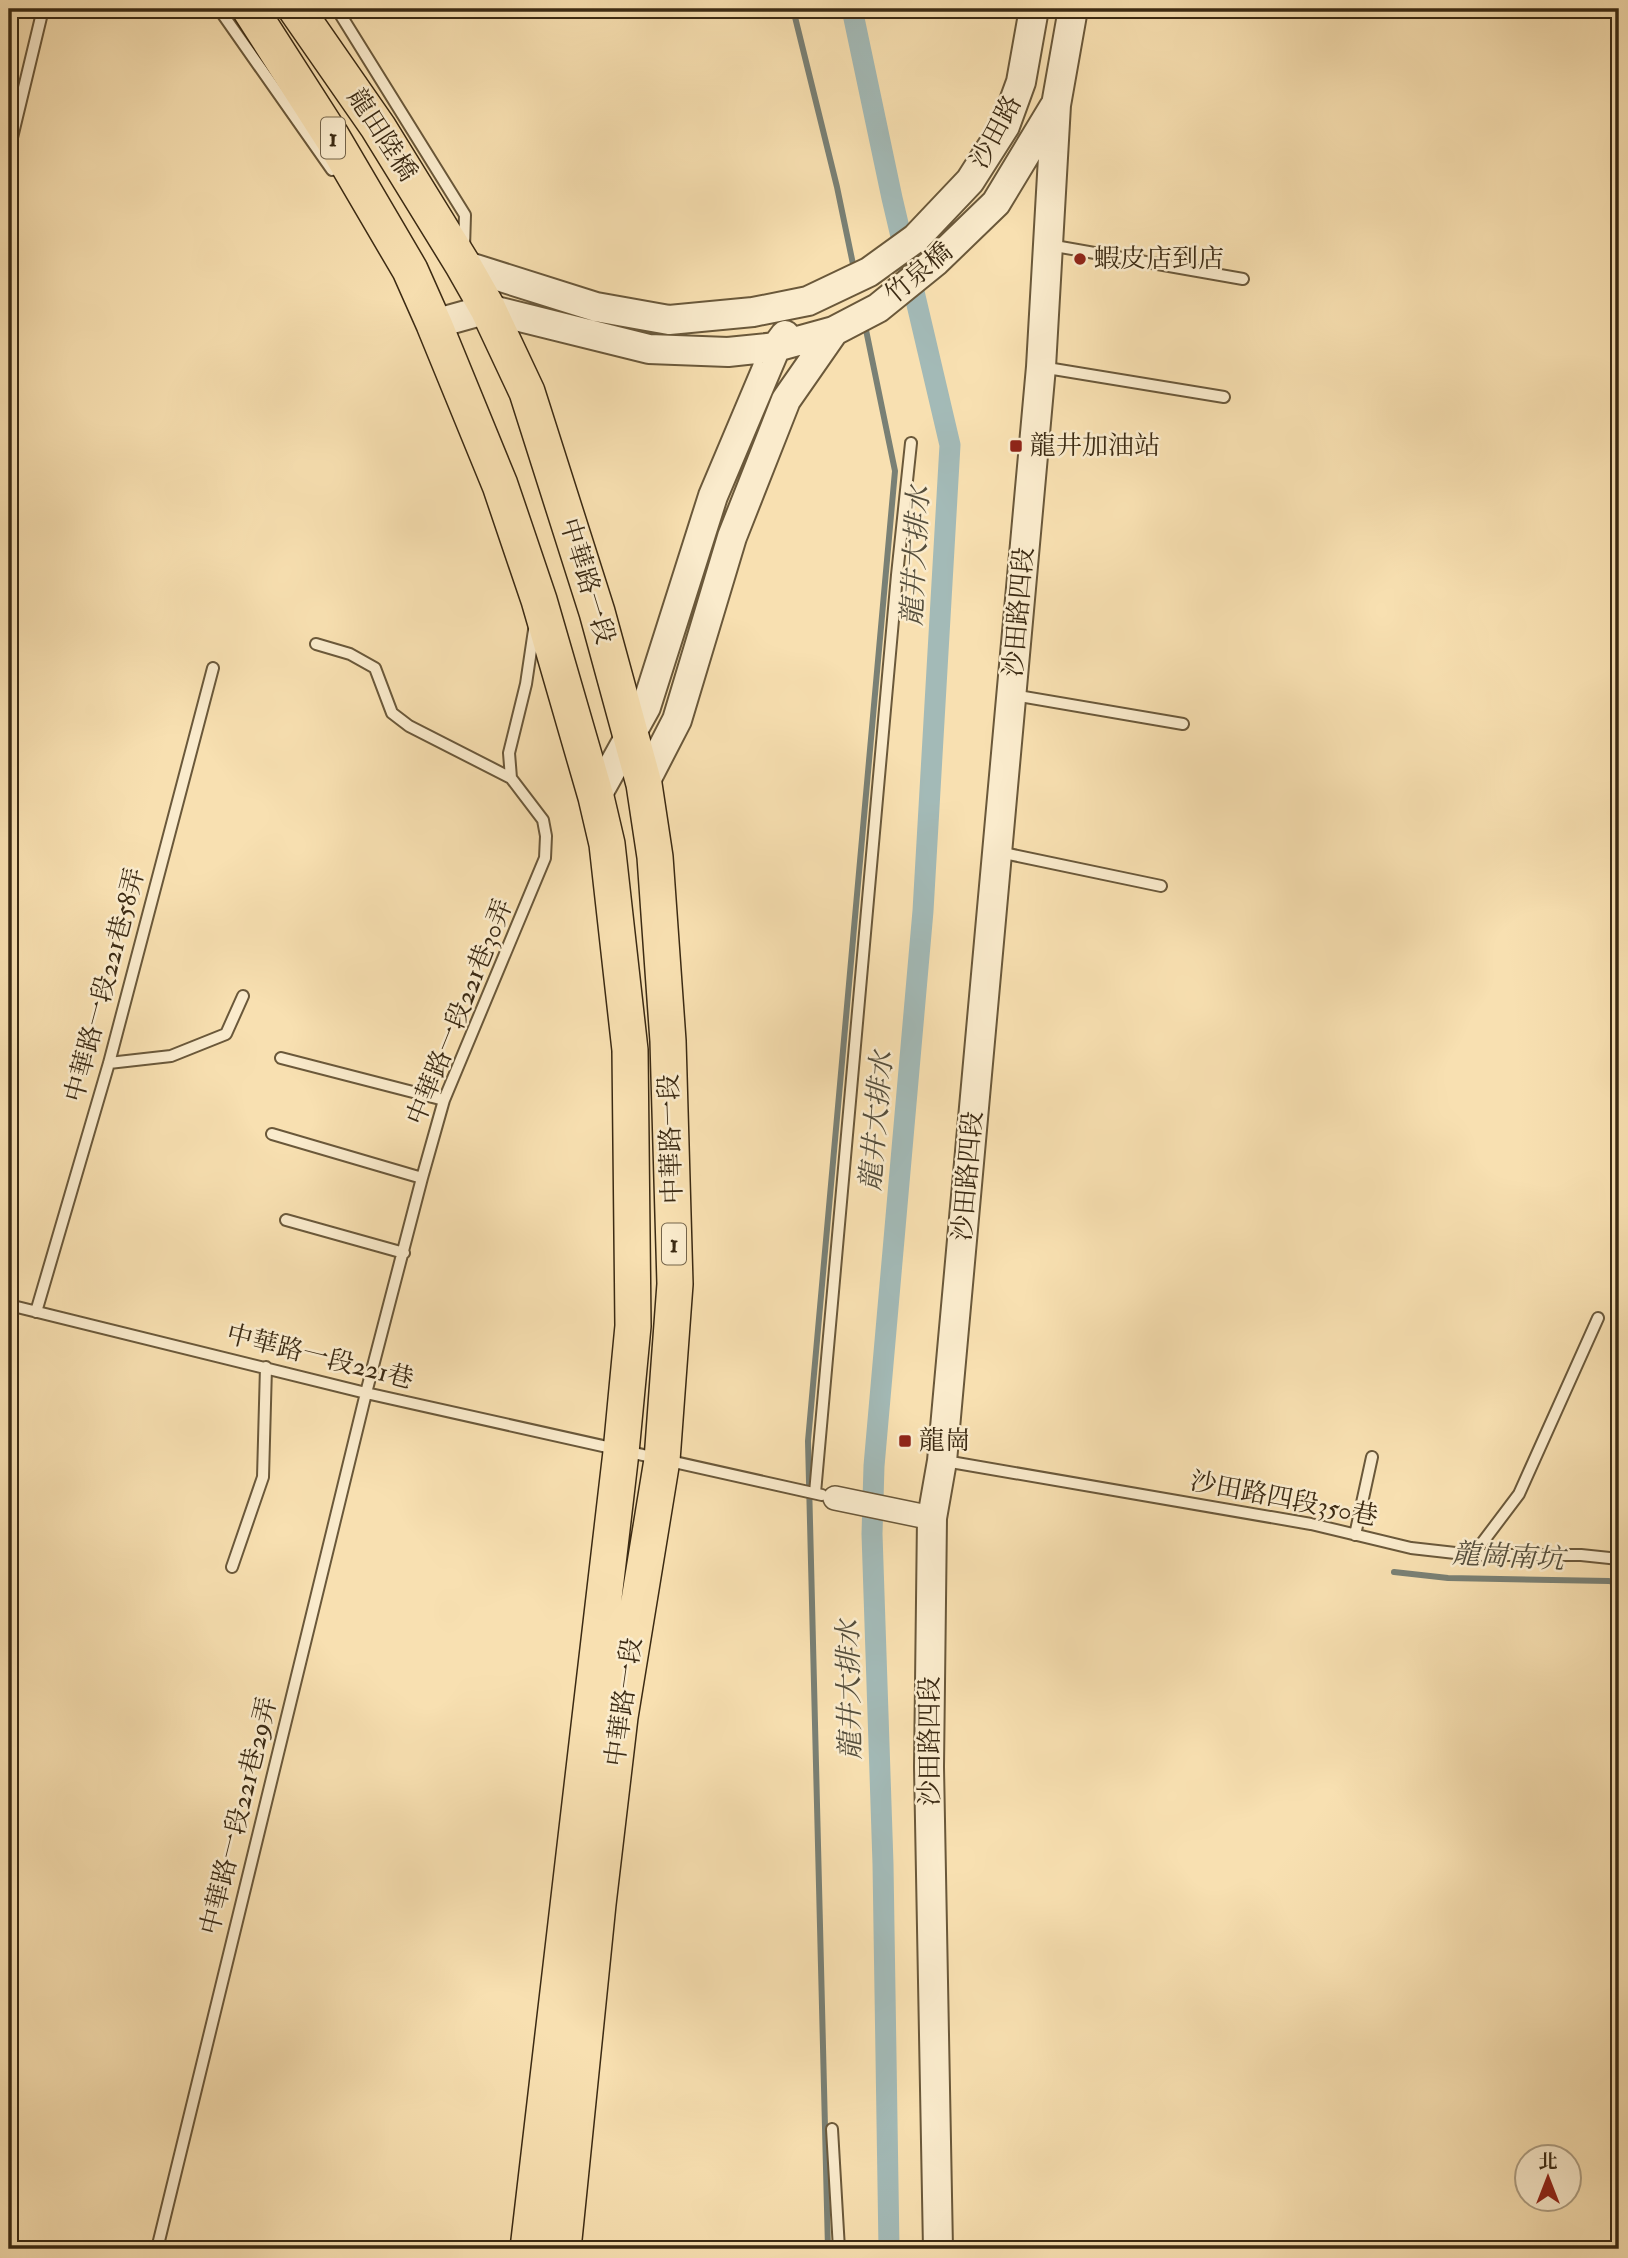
<svg xmlns="http://www.w3.org/2000/svg" width="1628" height="2258" viewBox="0 0 1628 2258" font-family="'IM FELL Double Pica','Noto Serif TC',serif">
  <style>
    .lines { fill: none; stroke-linecap: round; stroke-linejoin: round }
    .stream { stroke: #798075; stroke-width: 6 }
    .canal { stroke: #a3bab7; stroke-width: 21 }
    .service-casing { stroke: #6a583a; stroke-width: 14 }
    .minor-casing { stroke: #6a583a; stroke-width: 26 }
    .tertiary-casing { stroke: #6a583a; stroke-width: 32 }
    .primary-casing { stroke: #3b2a13; stroke-width: 38 }
    .service { stroke: #faebcc; stroke-width: 10 }
    .minor { stroke: #faebcc; stroke-width: 23 }
    .tertiary { stroke: #faebcc; stroke-width: 28 }
    .primary { stroke: #f8e0b1; stroke-width: 35 }
    .poi-dot { fill: #8f2418; stroke: #faebcc; stroke-width: 2.5 }
    .labels { text-anchor: middle; dominant-baseline: central; stroke-width: 5; stroke-linejoin: round; paint-order: stroke }
    .shield { fill: #faebcc; stroke: #74644a; stroke-width: 2 }
    .shield-label { font-size: 24px; font-weight: bold; fill: #3b2a13 }
    .street-label { font-size: 26px; fill: #3b2a13; stroke: #faebcc }
    .poi-label { font-size: 26px; fill: #3b2a13; stroke: #faebcc; text-anchor: start }
    .water-label { font-size: 28px; font-style: italic; fill: #554e3c; stroke: #faebcc }
  </style>
  <rect width="100%" height="100%" fill="#f8e0b1"/>
  <filter id="stains"><feTurbulence type="fractalNoise" baseFrequency=".00286" numOctaves="4"/><feColorMatrix values="0 0 0 0 .2 0 0 0 0 .09 0 0 0 0 .02 0 0 0 .5 -.17"/></filter>
  <radialGradient id="worn" r=".72"><stop offset=".6" stop-color="#630" stop-opacity="0"/><stop offset="1" stop-color="#630" stop-opacity=".3"/></radialGradient>
  <g class="lines">
    <path class="stream" d="M793,9L837,187L854,269
      M1394,1572L1448,1578L1609,1581L1619,1584
      M828,2249L808,1441L895,471L865,325"/>
    <path class="canal" d="M852,9L892,198L950,445L923,911L874,1466L872,1534L883,1864L889,2249"/>
    <g class="service-casing">
      <path id="service" d="M219,9L332,170
        M337,9L465,215L464,248
        M9,150L43,9
        M1049,245L1243,279
        M1041,367L1224,397
        M1013,695L1183,724
        M511,778L509,753L526,684L534,630
        M999,852L1161,886
        M281,1058L444,1100
        M109,1063L171,1056L226,1034L243,996
        M272,1134L422,1178
        M286,1220L404,1253
        M9,1305L366,1393L822,1495
        M36,1312L109,1063L213,668
        M945,1461L1311,1524L1411,1548L1473,1555H1581L1619,1559
        M815,1493L897,575L911,443
        M1355,1535L1372,1457
        M1473,1555L1519,1494L1598,1318
        M232,1567L263,1477L266,1367
        M832,2129L839,2249
        M157,2249L366,1393L422,1178L444,1100L545,858L546,836L543,820L511,778L409,726L392,713L375,668L350,654L316,644"/>
    </g>
    <g class="minor-casing">
      <path id="minor" d="M835,1498L932,1518"/>
    </g>
    <g class="tertiary-casing">
      <path id="tertiary" d="M463,265L596,307L669,320L753,312L808,301L869,272L916,238L970,181L1005,126L1021,82L1034,9
        M434,324L488,309L649,349L728,352L776,347L834,331L878,308L936,261L996,203L1054,107
        M644,784L677,720L732,537L786,400L834,331
        M596,797L646,707L713,496L776,347L785,335
        M938,2249L929,1767L932,1518L942,1461L1041,367L1056,105L1073,9"/>
    </g>
    <g class="primary-casing">
      <path id="primary" d="M250,9L332,137L410,270L434,324L500,485L539,600L596,797L607,844L630,1050L633,1326L621,1452L528,2249
        M296,9L378,127L463,265L488,309L527,392L597,612L644,784L655,857L668,1041L675,1284L662,1460L620,1717L598,1904L563,2249"/>
    </g>
    <use href="#service" class="service"/>
    <use href="#minor" class="minor"/>
    <use href="#tertiary" class="tertiary"/>
    <use href="#primary" class="primary"/>
  </g>
  <g class="poi-dot">
    <circle cx="1080" cy="259" r="7"/>
    <rect x="1009" y="439" width="14" height="14" rx="3.5"/>
    <rect x="898" y="1434" width="14" height="14" rx="3.5"/>
  </g>
  <g class="labels">
    <g class="shield">
      <rect x="321" y="117.5" width="24" height="41" rx="5"/>
      <rect x="662" y="1223.5" width="24" height="41" rx="5"/>
    </g>
    <g class="shield-label">
      <text x="333" y="138">1</text>
      <text x="674" y="1244">1</text>
    </g>
    <g class="street-label">
      <text transform="translate(996 132) rotate(-62)">沙田路</text>
      <text transform="translate(382 135) rotate(57)">龍田陸橋</text>
      <text transform="translate(919 273) rotate(-40)">竹泉橋</text>
      <text transform="translate(587 581) rotate(73)">中華路一段</text>
      <text transform="translate(1019 612) rotate(-85)">沙田路四段</text>
      <text transform="translate(105 985) rotate(-75)">中華路一段221巷58弄</text>
      <text transform="translate(460 1012) rotate(-68)">中華路一段221巷30弄</text>
      <text transform="translate(671 1139) rotate(-92)">中華路一段</text>
      <text transform="translate(968 1176) rotate(-85)">沙田路四段</text>
      <text transform="translate(320 1357) rotate(14)">中華路一段221巷</text>
      <text transform="translate(1284 1499) rotate(11)">沙田路四段350巷</text>
      <text transform="translate(624 1702) rotate(-82)">中華路一段</text>
      <text transform="translate(930 1741) rotate(-90)">沙田路四段</text>
      <text transform="translate(239 1816) rotate(-76)">中華路一段221巷29弄</text>
    </g>
    <g class="poi-label">
      <text x="1094" y="259">蝦皮店到店</text>
      <text x="1030" y="446">龍井加油站</text>
      <text x="919" y="1441">龍崗</text>
    </g>
    <g class="water-label">
      <text transform="translate(916 556) rotate(-87)">龍井大排水</text>
      <text transform="translate(877 1121) rotate(-85)">龍井大排水</text>
      <text transform="translate(1508 1557) rotate(3)">龍崗南坑</text>
      <text transform="translate(850 1690) rotate(-91)">龍井大排水</text>
    </g>
  </g>
  <rect width="1628" height="2258" fill="none" stroke="#f8e0b1" stroke-width="35"/>
  <rect x="10" y="10" width="1607" height="2237" fill="none" stroke="#3b2a13" stroke-width="3.5"/>
  <rect x="18" y="18" width="1593" height="2223" fill="none" stroke="#3b2a13" stroke-width="2"/>
  <g transform="translate(1548 2178)"><circle r="33" fill="#faebcc" stroke="#ae9e82" stroke-width="2"/>
  <path d="M0-5L12 26L0 18L-12 26Z" fill="#8f2418"/>
  <text y="-10" font-size="19" font-weight="bold" text-anchor="middle" fill="#3b2a13">北</text>
  </g>
  <rect width="100%" height="100%" filter="url(#stains)"/>
  <rect width="100%" height="100%" fill="url(#worn)"/>
</svg>
